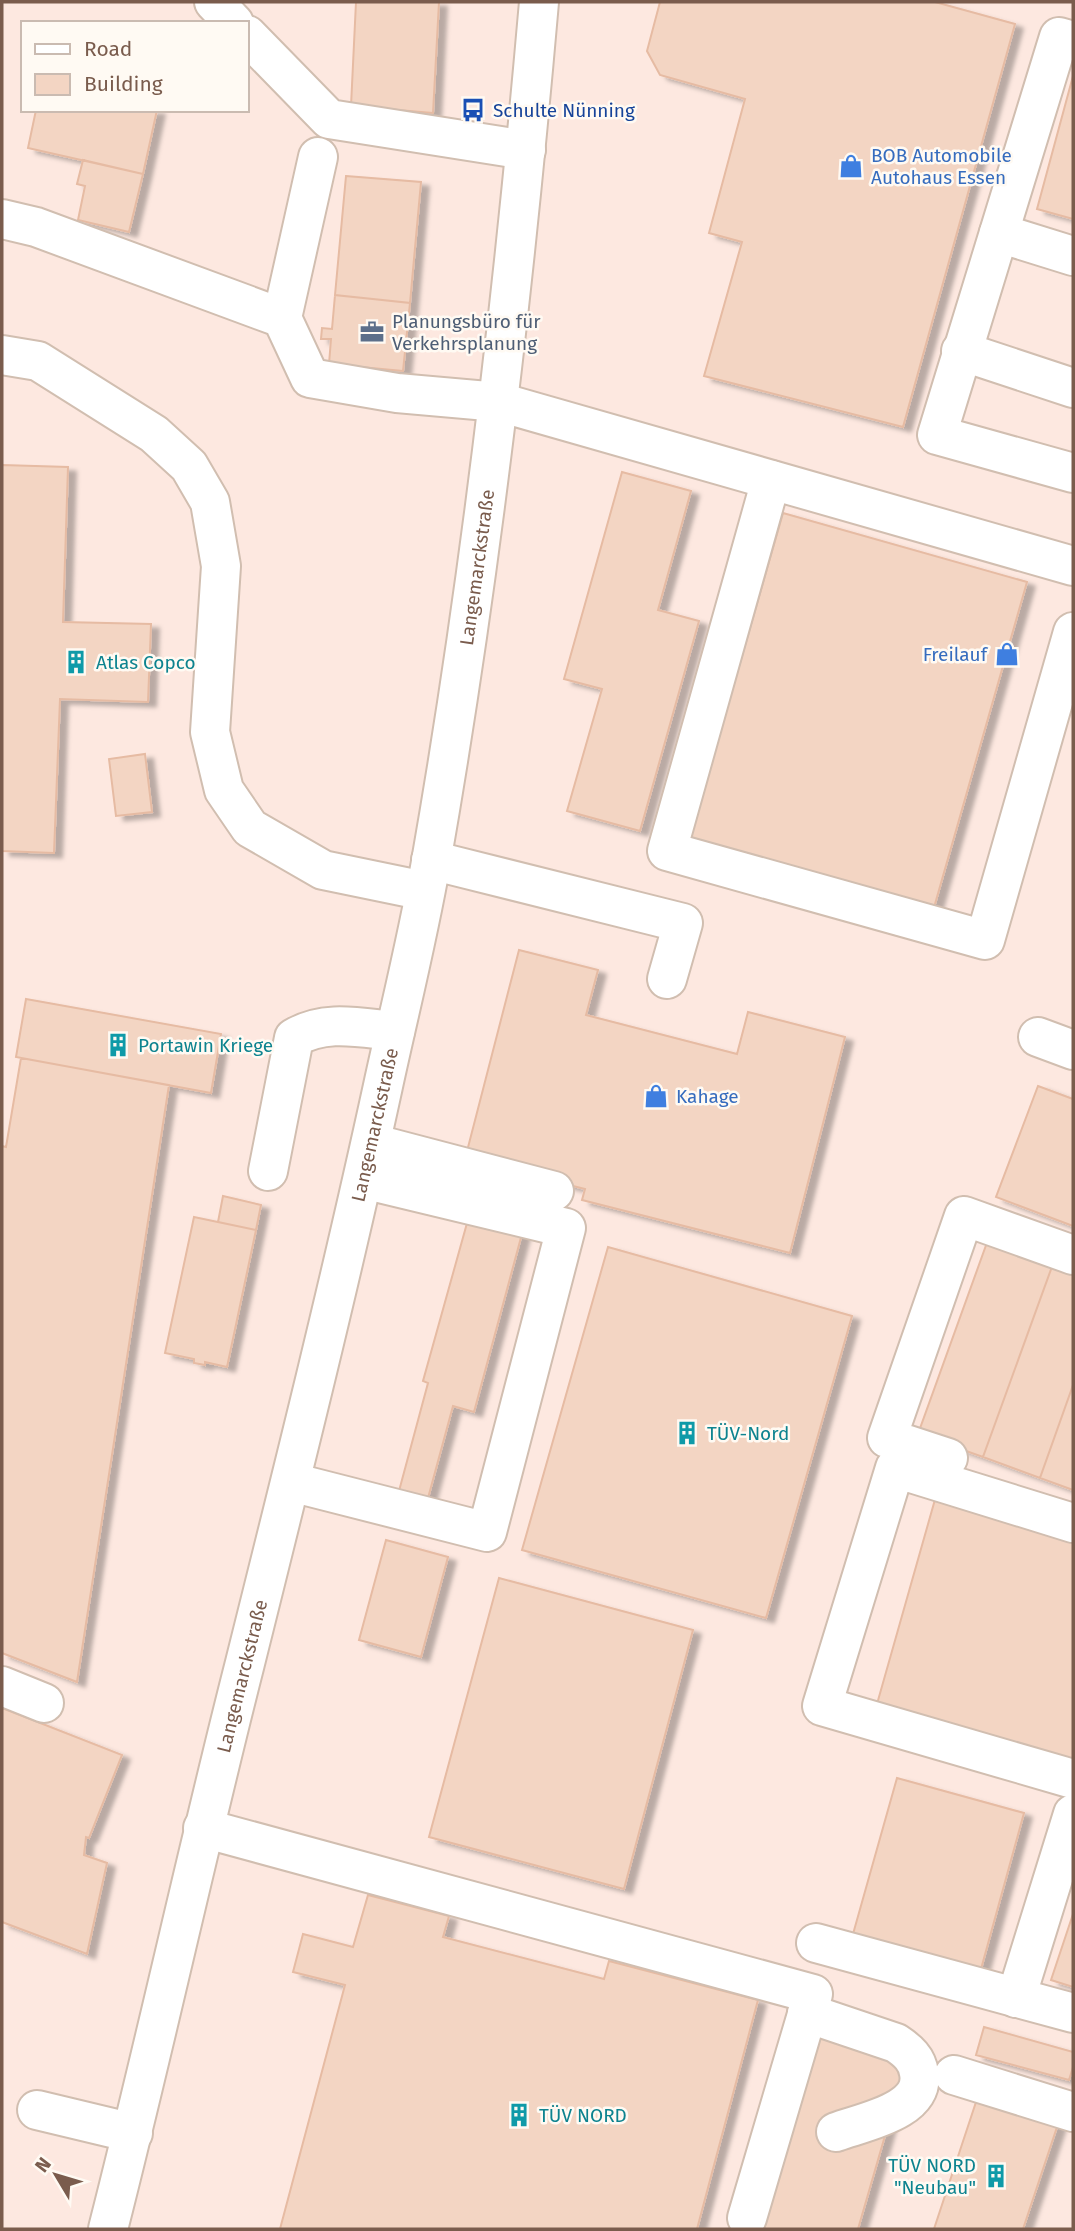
<svg xmlns="http://www.w3.org/2000/svg" width="1075" height="2231" viewBox="0 0 1075 2231" font-family="'Fira Sans',sans-serif">
  <style>
    .commercial { fill: #fde8e0; fill-rule: evenodd }
    .building { fill: #f3d5c3; stroke: #e6bba3; stroke-width: 2; filter: url(#shadow) }
    .lines { fill: none; stroke-linecap: round; stroke-linejoin: round }
    .minor-casing { stroke: #d1beb0; stroke-width: 42 }
    .minor { stroke: #fff; stroke-width: 38 }
    .labels { text-anchor: middle; dominant-baseline: central; stroke-width: 5; stroke-linejoin: round; paint-order: stroke }
    .transit-label { font-size: 19px; fill: #164399; stroke: #fffaf3; text-anchor: start }
    .shop-label { font-size: 19px; fill: #366cbe; stroke: #fffaf3; text-anchor: start }
    .service-label { font-size: 19px; fill: #4e5e75; stroke: #fffaf3; text-anchor: start }
    .street-label { font-size: 19px; fill: #7a5c4d; stroke: #fffaf3 }
    .culture-label { font-size: 19px; fill: #0d838f; stroke: #fffaf3; text-anchor: start }
  </style>
  <defs>
    <filter id="shadow"><feDropShadow dx="8" dy="4.5" stdDeviation="2" flood-color="#0004"/></filter>
  </defs>
  <rect width="100%" height="100%" fill="#fdf6ec"/>
  <path class="commercial" d="M2,2H1073V2229H2ZM23,23H247V110H23Z"/>
  <path class="building" d="M356,2H439L433,113L351,106Z
    M660,2H935L1015,24L903,427L704,376L742,242L709,233L745,99L660,75L647,51Z
    M1073,76V219L1037,209Z
    M36,110H157L143,174L28,148Z
    M83,160L143,174L129,232L78,220L85,186L77,184Z
    M346,176L421,182L410,303L335,295Z
    M335,295L410,303L403,371L329,364L331,339H321L322,328L332,329Z
    M2,465L68,467L63,622L151,624L148,702L60,699L54,853L2,851Z
    M622,472L691,491L658,610L699,621L640,831L567,811L602,689L564,679Z
    M783,513L1027,582L933,911L689,841Z
    M145,754L152,812L116,816L109,759Z
    M519,950L598,970L586,1015L737,1054L748,1012L845,1037L790,1253L582,1200L585,1189L465,1159Z
    M26,999L221,1034L211,1093L16,1057Z
    M21,1058L169,1085L77,1682L2,1653V1146L6,1147Z
    M1038,1086L1073,1099V1226L996,1197Z
    M223,1196L261,1205L256,1230L218,1222Z
    M469,1216L523,1230L474,1412L453,1406L428,1498L399,1491L428,1383L423,1381Z
    M194,1217L256,1230L227,1367L205,1362V1365L194,1363V1359L165,1353Z
    M989,1237L1054,1261L983,1457L918,1434Z
    M608,1247L852,1316L766,1618L522,1550Z
    M1054,1261L1073,1268V1385L1040,1478L983,1457Z
    M1073,1385V1490L1040,1478Z
    M936,1496L1073,1534V1767L875,1711Z
    M386,1540L448,1557L421,1657L359,1640Z
    M499,1578L693,1630L624,1889L429,1837Z
    M2,1708L122,1755L89,1838L86,1837L84,1855L107,1863L87,1954L2,1922Z
    M897,1778L1024,1813L981,1969L853,1934Z
    M368,1895L449,1916L443,1937L604,1979L609,1961L758,2000L697,2229H280L345,1985L293,1972L303,1934L353,1947Z
    M1073,1914V1987L1051,1980Z
    M984,2027L1073,2052V2067L1069,2080L976,2055Z
    M813,2035L887,2054L904,2070L858,2229H761Z
    M978,2096L1058,2124L1023,2229H934Z"/>
  <g class="lines">
    <g class="minor-casing">
      <g id="minor">
        <path d="M214,2L234,23"/>
        <path d="M247,35L329,119L526,150"/>
        <path d="M1073,41L1059,37L937,435L1073,473"/>
        <path d="M2,219L36,227L282,318L310,378L397,393L499,402L1073,566"/>
        <path d="M999,233L1073,256"/>
        <path d="M282,318L318,157"/>
        <path d="M961,351L1073,388"/>
        <path d="M2,355L38,361L154,434L189,466L210,502L221,566L210,732L224,790L250,828L323,870L425,891"/>
        <path d="M771,480L667,851L985,940L1073,632"/>
        <path d="M431,860L683,923L667,979"/>
        <path d="M1038,1037L1073,1050"/>
        <path d="M371,1143L554,1191"/>
        <path d="M268,1171L294,1038C325,1019 361,1028 395,1031"/>
        <path d="M948,1458L887,1438L964,1216L1073,1255"/>
        <path d="M291,1482L487,1532L566,1228L363,1179"/>
        <path d="M1073,1523L895,1468L822,1706L1073,1779"/>
        <path d="M2,1686L44,1703"/>
        <path d="M203,1828L813,1994L747,2218"/>
        <path d="M816,1943L1073,2013"/>
        <path d="M1016,1998L1073,1814"/>
        <path d="M807,2013L896,2043C908,2051 917,2059 919,2073C926,2111 863,2122 836,2132"/>
        <path d="M954,2075L1073,2112"/>
        <path d="M37,2110L133,2133"/>
        <path id="s1" d="M108,2229C156,2041 197,1851 245,1663C293,1471 341,1279 383,1086C399,1012 418,937 431,862C481,577 514,290 539,2"/>
      </g>
    </g>
    <use href="#minor" class="minor"/>
  </g>
  <defs>
    <g id="bus-bare" transform="scale(1.89)"><path d="M-5-6H5V4H4V6H2V4H-2V6H-4V4H-5ZM-3.5-4V0h7V-4ZM-3.5 1.2v1.5H-2V1.2ZM2 1.2v1.5H3.5V1.2Z" fill="#1a4fb4" stroke="#fffaf3" stroke-width="2.5" paint-order="stroke"/></g>
    <g id="shop-bare" transform="scale(1.89)"><path d="M-5-2.5h2.3a2.7 3.5 0 0 1 5.4 0H5L5.5 6h-11ZM-1.5-2.5h3a1.5 2.3 0 0 0-3 0Z" fill="#3f7fe0" stroke="#fffaf3" stroke-width="2.5" paint-order="stroke"/></g>
    <g id="office-bare" transform="scale(1.89)"><path d="M-6-3h4V-5.5h4V-3h4V5H-6ZM-1-4.5V-3h2v-1.5ZM-6 0V1H6V0Z" fill="#5c6f8a" stroke="#fffaf3" stroke-width="2.5" paint-order="stroke"/></g>
    <g id="building-bare" transform="scale(1.89)"><path d="M-4-6H4V6H1V3H-1V6H-4ZM-2.5-4.3h1.7v1.8h-1.7ZM.8-4.3h1.7v1.8H.8ZM-2.5-1h1.7V.8h-1.7ZM.8-1h1.7V.8H.8Z" fill="#0f9aa8" stroke="#fffaf3" stroke-width="2.5" paint-order="stroke"/></g>
  </defs>
  <g fill-rule="evenodd">
    <use href="#bus-bare" x="473" y="110"/>
    <use href="#shop-bare" x="851" y="166"/>
    <use href="#office-bare" x="372" y="332"/>
    <use href="#shop-bare" x="1007" y="654"/>
    <use href="#building-bare" x="76" y="662"/>
    <use href="#building-bare" x="118" y="1045"/>
    <use href="#shop-bare" x="656" y="1096"/>
    <use href="#building-bare" x="687" y="1433"/>
    <use href="#building-bare" x="519" y="2115"/>
    <use href="#building-bare" x="996" y="2176"/>
  </g>
  <g class="labels">
    <g class="transit-label">
      <text x="493" y="110">Schulte Nünning</text>
    </g>
    <g class="shop-label">
      <text x="871" y="155">BOB Automobile<tspan x="871" dy="22">Autohaus Essen</tspan></text>
      <text x="987" y="654" text-anchor="end">Freilauf</text>
      <text x="676" y="1096">Kahage</text>
    </g>
    <g class="service-label">
      <text x="392" y="321">Planungsbüro für<tspan x="392" dy="22">Verkehrsplanung</tspan></text>
    </g>
    <g class="street-label">
      <text stroke="none"><textPath href="#s1" startOffset="1703">Langemarckstraße</textPath></text>
      <text stroke="none"><textPath href="#s1" startOffset="1136">Langemarckstraße</textPath></text>
      <text stroke="none"><textPath href="#s1" startOffset="569">Langemarckstraße</textPath></text>
    </g>
    <g class="culture-label">
      <text x="96" y="662">Atlas Copco</text>
      <text x="138" y="1045">Portawin Kriege</text>
      <text x="707" y="1433">TÜV-Nord</text>
      <text x="539" y="2115">TÜV NORD</text>
      <text x="976" y="2165" text-anchor="end">TÜV NORD<tspan x="976" dy="22">"Neubau"</tspan></text>
    </g>
  </g>
  <rect width="1075" height="2231" fill="none" stroke="#7a5c4d" stroke-width="7"/>
  <rect x="21" y="21" width="228" height="91" fill="#fffaf3" stroke="#cabbb1" stroke-width="2"/>
  <rect x="35" y="44" width="35" height="10" fill="#ffffff" stroke="#cabbb1" stroke-width="2"/>
  <text x="84" y="56" font-size="21" fill="#7a5c4d">Road</text>
  <rect x="35" y="74" width="35" height="21" fill="#f3d5c3" stroke="#cabbb1" stroke-width="2"/>
  <text x="84" y="91" font-size="21" fill="#7a5c4d">Building</text>
  <g transform="translate(56 2175) rotate(308)" stroke="#fffaf3" stroke-width="5" paint-order="stroke">
  <path d="M0-5L12 26L0 18L-12 26Z" fill="#7a5c4d"/>
  <text y="-10" font-size="19" font-weight="bold" text-anchor="middle" fill="#7a5c4d">N</text>
  </g>
</svg>
